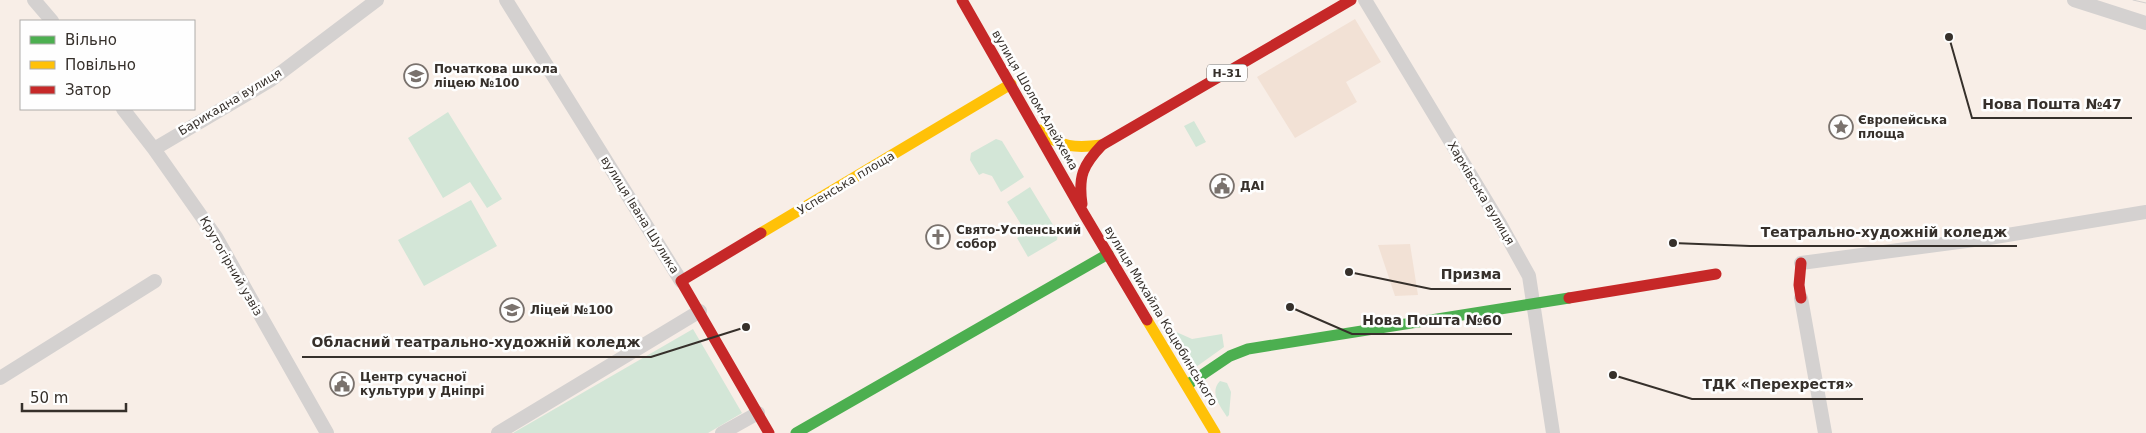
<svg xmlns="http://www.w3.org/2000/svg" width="2146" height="433" viewBox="0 0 2146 433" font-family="'DejaVu Sans',sans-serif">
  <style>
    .built { fill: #f2e1d5 }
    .green { fill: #d3e6d7 }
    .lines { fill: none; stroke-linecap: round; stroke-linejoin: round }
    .street { stroke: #d4d1d0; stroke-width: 14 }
    .fast { stroke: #4caf50; stroke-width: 11 }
    .slow { stroke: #ffc107; stroke-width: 11 }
    .jam { stroke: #c62828; stroke-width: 11 }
    .tram { stroke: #d3d0ce; stroke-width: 1 }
    .labels { text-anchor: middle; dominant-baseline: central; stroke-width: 5; stroke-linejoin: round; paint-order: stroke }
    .shield { fill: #fefefe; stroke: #726e6a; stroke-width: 1 }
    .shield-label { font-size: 11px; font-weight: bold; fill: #36302b }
    .poi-label { font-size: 12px; font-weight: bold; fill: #36302b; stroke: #fefefe; text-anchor: start }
    .street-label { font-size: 12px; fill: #36302b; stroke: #fefefe }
    .leader { fill: none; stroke: #36302b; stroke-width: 2 }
    .callout-dot { fill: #36302b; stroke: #fefefe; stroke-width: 2 }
    .callout-label { font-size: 14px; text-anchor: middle; font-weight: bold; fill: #36302b; stroke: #fefefe; stroke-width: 5; stroke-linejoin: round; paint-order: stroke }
  </style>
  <rect width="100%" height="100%" fill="#f8eee7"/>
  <path class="built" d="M1355,19L1381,62L1346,82L1357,102L1295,138L1257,77Z
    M1410,244L1418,295L1395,296L1378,245Z"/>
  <path class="green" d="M448,112L502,199L487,208L470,182L443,198L408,138Z
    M1194,121L1206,142L1196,147L1184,126Z
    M996,139L1002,141L1024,177L1001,192L992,176L983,173L979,175L970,160L971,153Z
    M1030,187L1058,233L1057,240L1028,257L1017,238L1020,236L1022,226L1007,202Z
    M471,200L497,246L424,286L398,240Z
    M693,329L742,413L708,433H513Z
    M1174,331L1192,339L1222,334L1224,347L1196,367Z
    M1220,381L1227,383L1231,392L1229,415L1227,417C1220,406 1209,392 1220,381Z"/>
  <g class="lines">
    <path class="street" d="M34,0L52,21
      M506,0L681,281
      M1365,0L1499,222L1529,276L1553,433
      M2074,0L2146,23
      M123,109L154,149L216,237L327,433
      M154,149L271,80L377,0
      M1801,263L1989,238L2146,212
      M1801,298L1825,433
      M0,378L155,281
      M498,433L700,311
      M722,433L758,413"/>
    <path class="fast" d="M1187,385L1230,356L1248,349L1569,298
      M796,433L1108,254"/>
    <path class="slow" d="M1040,130C1059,148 1077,148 1102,145
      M761,233L1011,84
      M1147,320L1215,433"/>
    <path class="jam" d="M962,0L1084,214L1147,320
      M1082,204C1078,176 1083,165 1102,145L1351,0
      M761,233L681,281L769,433
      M1801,263L1799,285L1801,298
      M1569,298L1716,274"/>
    <path class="tram" d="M2133,0L2146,3"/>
  </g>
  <defs>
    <g id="school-ring" transform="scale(1.25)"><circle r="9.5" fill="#fefefe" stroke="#7a726d" stroke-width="1.5"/><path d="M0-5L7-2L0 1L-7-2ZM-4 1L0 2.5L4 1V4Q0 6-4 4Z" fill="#7a726d"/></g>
    <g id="sight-ring" transform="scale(1.25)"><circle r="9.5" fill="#fefefe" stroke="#7a726d" stroke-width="1.5"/><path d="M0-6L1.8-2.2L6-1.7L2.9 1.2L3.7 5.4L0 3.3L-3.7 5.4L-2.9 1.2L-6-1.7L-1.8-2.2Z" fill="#7a726d"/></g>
    <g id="civic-ring" transform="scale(1.25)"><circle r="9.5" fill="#fefefe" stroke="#7a726d" stroke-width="1.5"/><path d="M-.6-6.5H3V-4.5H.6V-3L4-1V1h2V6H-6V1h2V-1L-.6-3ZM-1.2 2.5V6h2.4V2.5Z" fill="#7a726d"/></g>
    <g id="church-ring" transform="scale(1.25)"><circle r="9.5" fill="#fefefe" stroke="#7a726d" stroke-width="1.5"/><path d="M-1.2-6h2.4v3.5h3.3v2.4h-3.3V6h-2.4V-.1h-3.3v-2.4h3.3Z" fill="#7a726d"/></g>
  </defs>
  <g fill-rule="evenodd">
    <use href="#school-ring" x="416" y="76"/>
    <use href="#sight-ring" x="1841" y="127"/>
    <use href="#civic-ring" x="1222" y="186"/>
    <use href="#church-ring" x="938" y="237"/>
    <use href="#school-ring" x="512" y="310"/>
    <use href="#civic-ring" x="342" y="384"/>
  </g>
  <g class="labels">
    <rect class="shield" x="1207" y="64.5" width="40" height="17" rx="4"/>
    <g class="shield-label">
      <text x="1227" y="73">Н-31</text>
    </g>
    <g class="poi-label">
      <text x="434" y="69">Початкова школа<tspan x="434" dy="14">ліцею №100</tspan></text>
      <text x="1858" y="120">Європейська<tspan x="1858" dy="14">площа</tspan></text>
      <text x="1240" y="186">ДАІ</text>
      <text x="956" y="230">Свято-Успенський<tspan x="956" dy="14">собор</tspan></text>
      <text x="530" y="310">Ліцей №100</text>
      <text x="360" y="377">Центр сучасної<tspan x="360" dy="14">культури у Дніпрі</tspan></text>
    </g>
    <g class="street-label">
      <text transform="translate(1035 100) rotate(60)">вулиця Шолом-Алейхема</text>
      <text transform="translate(230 102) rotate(-31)">Барикадна вулиця</text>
      <text transform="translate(846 183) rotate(-31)">Успенська площа</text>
      <text transform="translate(1481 193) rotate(59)">Харківська вулиця</text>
      <text transform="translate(640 215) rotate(58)">вулиця Івана Шулика</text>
      <text transform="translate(231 266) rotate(60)">Крутогірний узвіз</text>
      <text transform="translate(1161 316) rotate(59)">вулиця Михайла Коцюбинського</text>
    </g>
  </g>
  <path class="leader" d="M1949 37L1972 118H2132M1673 243L1750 246H2017M1349 272L1431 289H1511M1290 307L1352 334H1512M746 327L651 357H302M1613 375L1692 399H1863"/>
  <g class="callout-dot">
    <circle cx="1949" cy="37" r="5"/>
    <circle cx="1673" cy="243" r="5"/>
    <circle cx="1349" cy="272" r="5"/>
    <circle cx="1290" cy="307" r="5"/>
    <circle cx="746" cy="327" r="5"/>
    <circle cx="1613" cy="375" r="5"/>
  </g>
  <g class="callout-label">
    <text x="2052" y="109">Нова Пошта №47</text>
    <text x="1884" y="237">Театрально-художній коледж</text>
    <text x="1471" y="279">Призма</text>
    <text x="1432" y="325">Нова Пошта №60</text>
    <text x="476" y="347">Обласний театрально-художній коледж</text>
    <text x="1778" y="389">ТДК «Перехрестя»</text>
  </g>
  <rect x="20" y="20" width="175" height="90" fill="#fefefe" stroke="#aeacaa"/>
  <rect x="30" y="36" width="25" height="8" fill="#4caf50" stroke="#aeacaa"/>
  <text x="65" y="45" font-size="15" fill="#36302b">Вільно</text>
  <rect x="30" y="61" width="25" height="8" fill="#ffc107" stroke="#aeacaa"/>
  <text x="65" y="70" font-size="15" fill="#36302b">Повільно</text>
  <rect x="30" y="86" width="25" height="8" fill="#c62828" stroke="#aeacaa"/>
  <text x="65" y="95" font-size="15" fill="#36302b">Затор</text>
  <path d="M22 403v8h104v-8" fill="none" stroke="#36302b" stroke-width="2.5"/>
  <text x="30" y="403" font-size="15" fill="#36302b" stroke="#fefefe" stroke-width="4" paint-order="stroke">50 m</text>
</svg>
